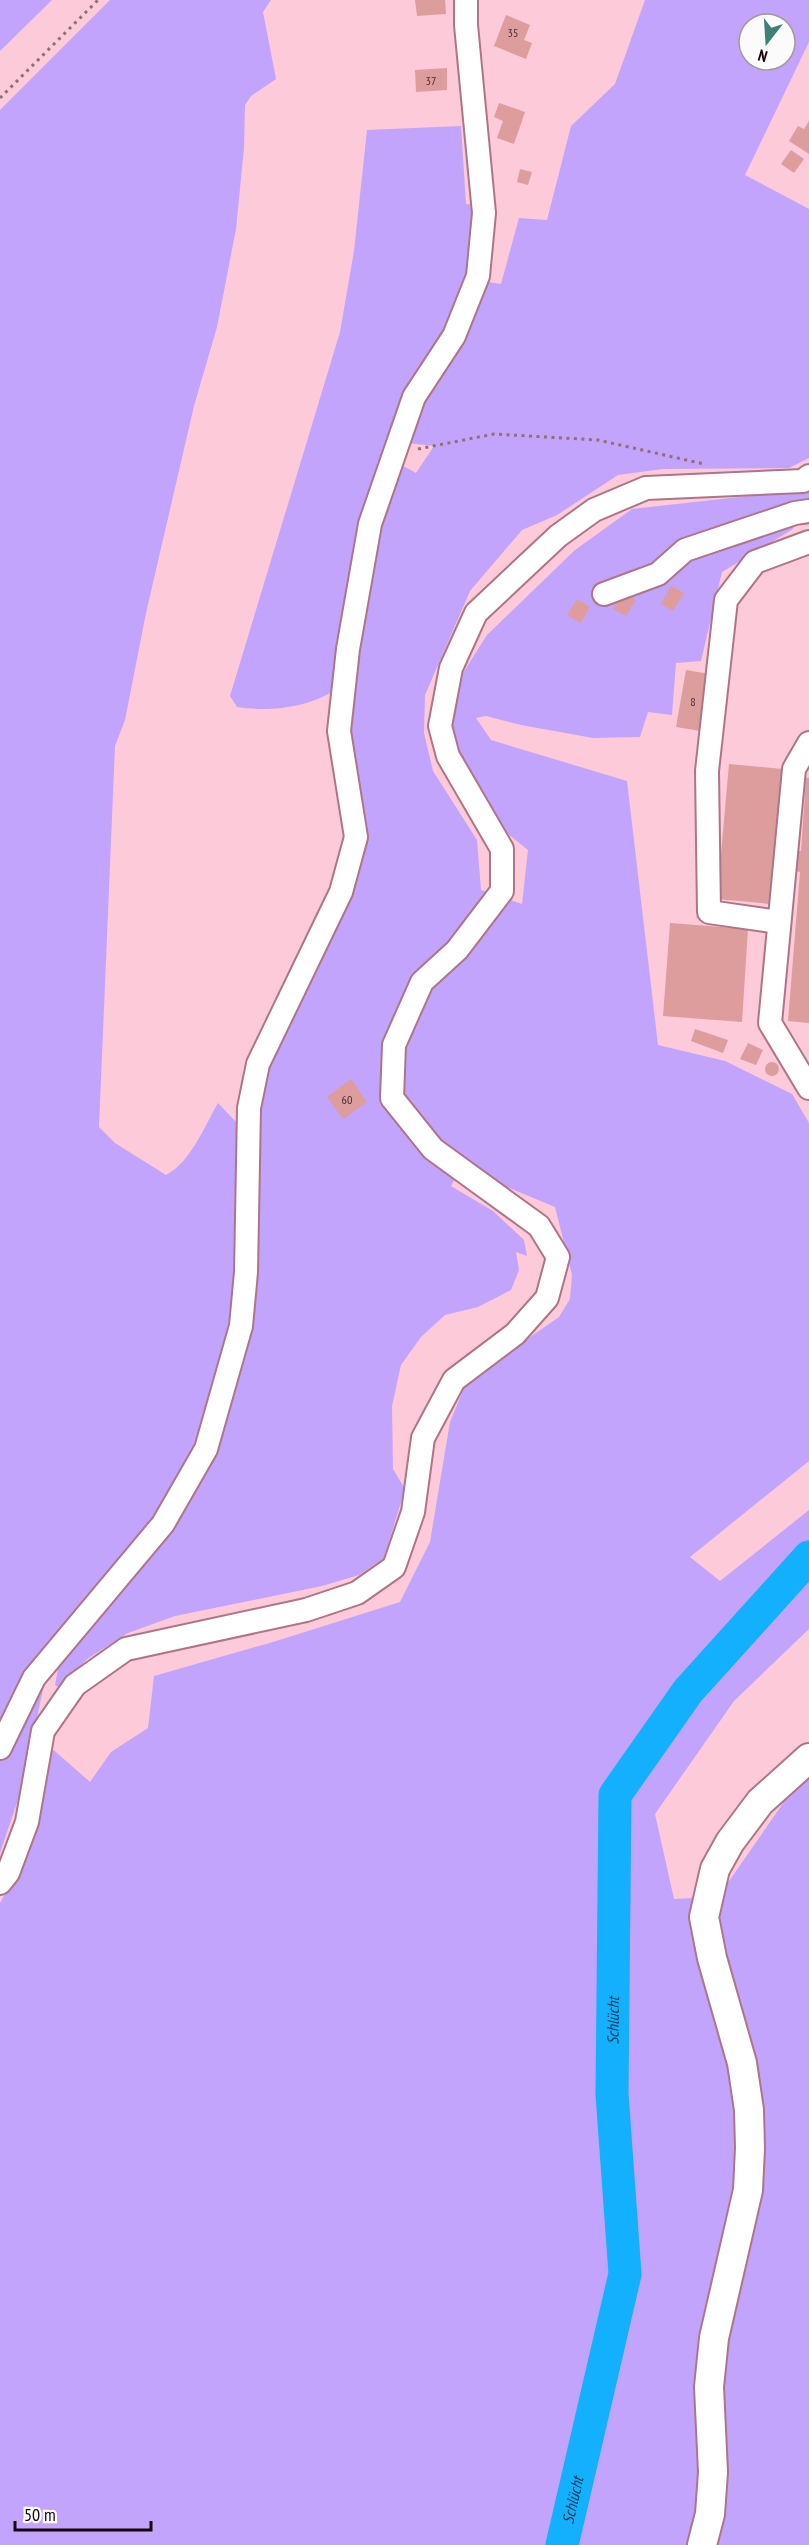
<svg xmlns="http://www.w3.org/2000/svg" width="809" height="2545" viewBox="0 0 809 2545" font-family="'PT Sans Narrow',sans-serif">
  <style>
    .green { fill: #c2a4fc; fill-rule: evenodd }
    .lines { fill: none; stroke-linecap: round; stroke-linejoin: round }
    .river { stroke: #12b0fd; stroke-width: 33 }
    .building { fill: #dd9d9d }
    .minor-casing { stroke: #ae7587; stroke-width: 26 }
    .major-casing { stroke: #ae7587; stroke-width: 32 }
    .path { stroke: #926e79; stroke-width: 3; stroke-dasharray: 3 4.5; stroke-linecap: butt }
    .minor { stroke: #fff; stroke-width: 22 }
    .major { stroke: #fff; stroke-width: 28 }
    .labels { text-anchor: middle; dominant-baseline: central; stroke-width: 4.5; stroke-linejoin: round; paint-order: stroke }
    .number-label { font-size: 12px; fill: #4a2b30 }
    .water-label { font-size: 16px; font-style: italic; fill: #003957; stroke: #fbfbfb }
  </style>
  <rect width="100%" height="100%" fill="#fdcad9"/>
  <path class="green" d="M0,0H52L0,51Z
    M110,0H271L263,12L276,79L251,96L245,105L244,148L236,229L217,327L194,406L146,613L125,720L115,746L99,1127L115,1143L166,1175C191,1162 204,1127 218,1103L238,1124V1267L225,1344L206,1421L189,1462L149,1526L93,1588L27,1670L0,1724V110Z
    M645,0H809V42L745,175L809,209V458L789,468L663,469L618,475L557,515L522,530L470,591L425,695L424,733L433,771L477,840L481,890L522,904L528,850L498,826L449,744L454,687L487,635L575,550L632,509L784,492L809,483V502L796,506L793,529L722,572L701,661L676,663L672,715L648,712L640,737L593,738L521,725L486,716L476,718L491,740L627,781L658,1045L725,1061L792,1094L809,1123V1461L690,1557L720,1581L809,1510V1629L734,1701L655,1814L674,1899L718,1897L795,1786L809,1775V2545H0V1903L27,1854L49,1746L90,1782L111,1752L148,1728L154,1676L273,1642L400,1602L430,1542L450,1422L467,1381L559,1317L570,1299L572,1275L555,1207L461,1168L451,1186L493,1211L524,1240L527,1256L516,1252L519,1270L511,1290L478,1307L445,1315L421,1337L401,1365L392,1406L393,1469L405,1489L384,1558L359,1575L322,1586L175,1616L128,1633L87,1659L60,1688L55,1685L59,1663L180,1514L207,1472L218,1433L261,1063L326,952L363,859L346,698L373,526L398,463L416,473L434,446L407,443L421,403L482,281L501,284L519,218L547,220L571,126L615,84ZM749,24H785V60H749Z
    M461,126L466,204L480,205L469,275L455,318L405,396L390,433L358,547L334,691C306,708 269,712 237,707L230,696L340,332L354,251L367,130Z
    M47,1670L23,1785L0,1853V1759Z"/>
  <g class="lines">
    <path class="river" id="s1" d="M562,2545L625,2274L612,2094L615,1795L688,1691L809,1557"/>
  </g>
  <path class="building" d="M415,0H445L446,14L417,16Z
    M506,15L530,25L524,40L532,43L526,59L494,46Z
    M447,68V90L416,92L415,70Z
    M499,103L525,112L514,144L497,138L503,121L494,117Z
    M809,121V154L789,141L798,126L804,129Z
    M791,150L804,159L794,173L781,164Z
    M520,169L532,172L528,185L517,182Z
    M671,586L684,593L673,611L661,604Z
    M623,592L636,600L626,616L613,609Z
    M577,599L590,607L581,623L567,615Z
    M686,670L710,674L700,731L676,727Z
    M729,764L783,769L771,904L717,899Z
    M806,778H809V1023L788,1021L800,872L791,870L793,851H801Z
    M670,923L748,929L742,1022L663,1016Z
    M695,1029L728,1040L723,1053L691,1041Z
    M748,1043L763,1050L756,1065L740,1059Z
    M765 1069a7 7 0 1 1 14 0a7 7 0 1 1-14 0Z
    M351,1079L367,1102L343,1119L327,1097Z"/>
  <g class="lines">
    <g class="minor-casing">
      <path id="minor" d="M604,594L658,574L685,550L795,513L809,511
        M809,743L794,769L770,1023L809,1088
        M779,922L709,912L707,771L726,600L755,562L809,542
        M0,1748L34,1678L163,1524L206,1449L241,1326L246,1272L249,1108L258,1064L341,892L356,837L339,731L348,649L370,524L414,397L454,336L478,276L484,213L466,25V0
        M0,1883L8,1873L27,1822L43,1731L75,1685L126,1649L306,1610L357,1593L394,1567L413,1512L423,1438L454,1380L515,1334L547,1298L558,1257L539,1226L433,1149L392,1098L394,1045L422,982L457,950L502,891V849L448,756L440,726L451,668L476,613L558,536L594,510L646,488L803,481L809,476"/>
    </g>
    <g class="major-casing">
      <path id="major" d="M702,2545L710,2514L713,2472L709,2387L714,2338L748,2190L750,2148L749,2110L742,2063L712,1958L704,1917L715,1869L730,1842L760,1802L809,1758"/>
    </g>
    <path class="path" d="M0,98L98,0
      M418,449L494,434L598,440L704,464"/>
    <use href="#minor" class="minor"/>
    <use href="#major" class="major"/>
  </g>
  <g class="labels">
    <g class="number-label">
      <text x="513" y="32">35</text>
      <text x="431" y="80">37</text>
      <text x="693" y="701">8</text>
      <text x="347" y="1099">60</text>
    </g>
    <g class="water-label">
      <text stroke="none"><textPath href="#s1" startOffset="532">Schlücht</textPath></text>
      <text stroke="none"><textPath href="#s1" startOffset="46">Schlücht</textPath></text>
    </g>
  </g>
  <g transform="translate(767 42) rotate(197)"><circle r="28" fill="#fbfbfb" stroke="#a1999b" stroke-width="1.5"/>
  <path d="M0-4.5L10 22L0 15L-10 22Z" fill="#3e8275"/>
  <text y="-9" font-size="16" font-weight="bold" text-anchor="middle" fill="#19050c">N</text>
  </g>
  <path d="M15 2521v9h136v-9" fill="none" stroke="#19050c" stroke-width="3"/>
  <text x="24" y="2521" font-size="18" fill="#19050c" stroke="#fbfbfb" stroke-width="4.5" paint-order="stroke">50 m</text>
</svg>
